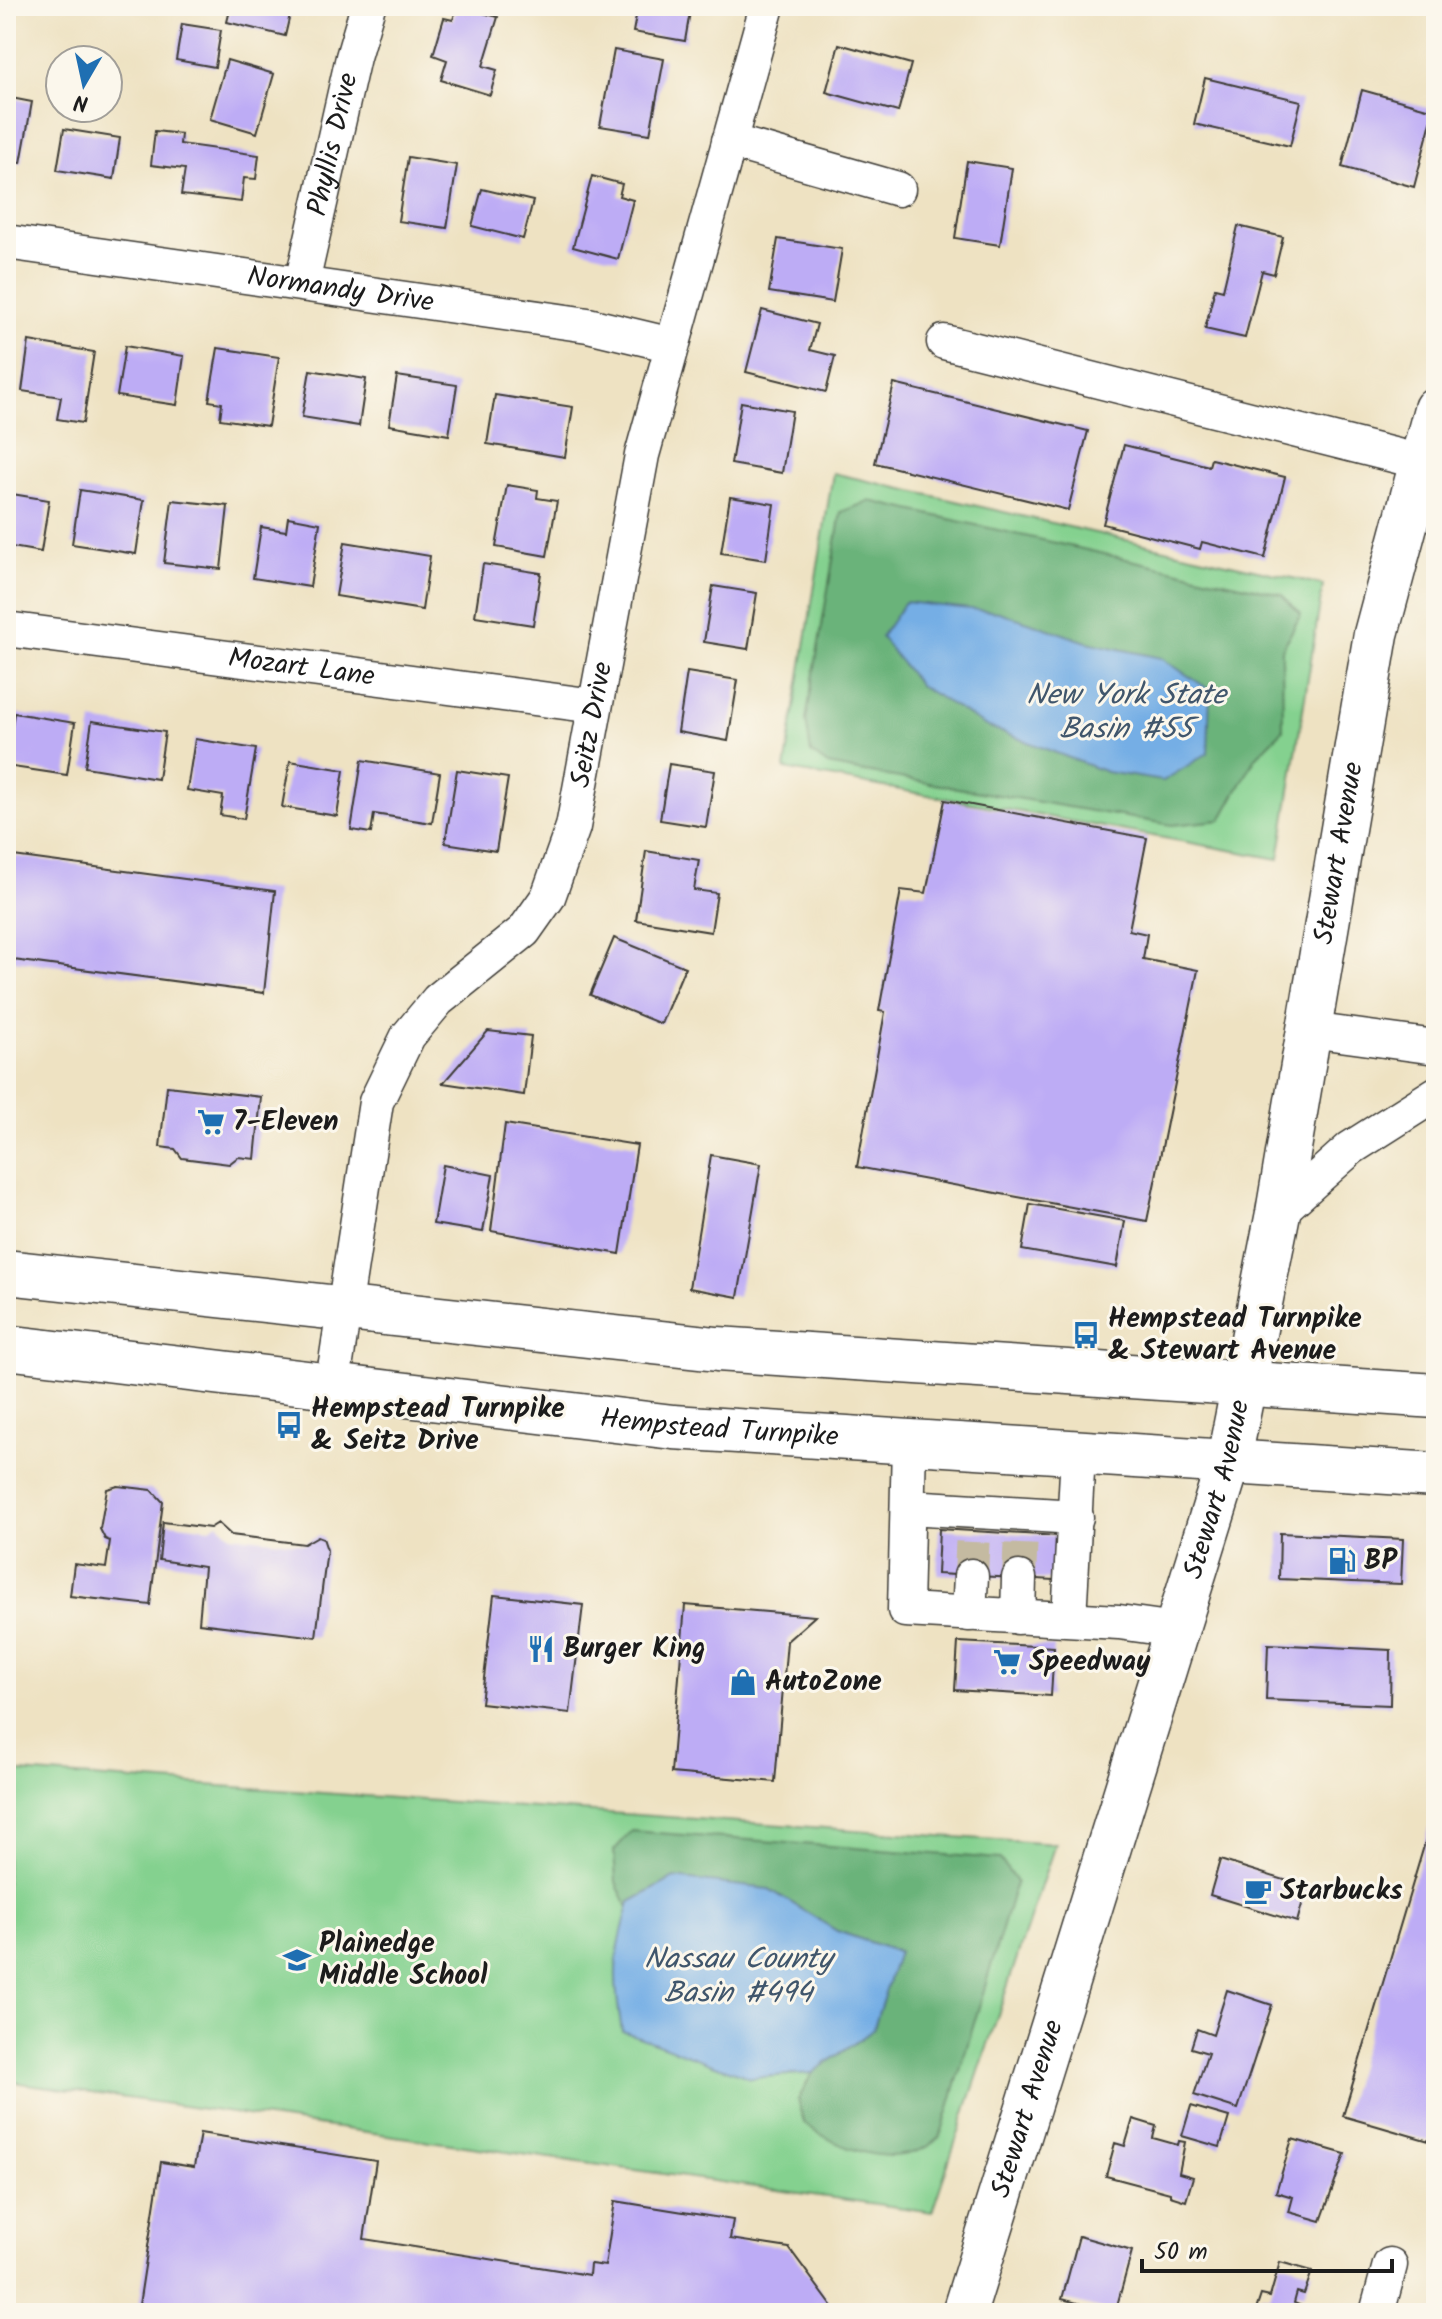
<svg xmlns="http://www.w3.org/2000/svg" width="1442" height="2319" viewBox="0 0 1442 2319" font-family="Kalam,sans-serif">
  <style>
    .green { fill: #84d18f; stroke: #507656; stroke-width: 2 }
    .forest { fill: #6bb37a; stroke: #44684b; stroke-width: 2 }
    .water { fill: #75aee5; stroke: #486580; stroke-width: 2 }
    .building { fill: #bdacf5 }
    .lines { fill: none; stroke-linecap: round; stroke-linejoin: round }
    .minor-tunnel { stroke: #c4baa1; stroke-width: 34; stroke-dasharray: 34 17; stroke-linecap: butt }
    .minor-casing { stroke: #3c3a35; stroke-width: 37 }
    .major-casing { stroke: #3c3a35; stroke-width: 47 }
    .minor { stroke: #fff; stroke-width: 34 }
    .major { stroke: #fff; stroke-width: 44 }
    .labels { text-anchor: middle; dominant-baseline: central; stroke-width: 6; stroke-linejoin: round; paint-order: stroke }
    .street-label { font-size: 28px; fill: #1c1c1c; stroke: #fbf7ec }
    .poi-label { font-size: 28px; font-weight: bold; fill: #1c1c1c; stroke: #fbf7ec; text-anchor: start }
    .water-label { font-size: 30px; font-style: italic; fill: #40566c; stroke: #fbf7ec }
  </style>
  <rect width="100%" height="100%" fill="#fbf7ec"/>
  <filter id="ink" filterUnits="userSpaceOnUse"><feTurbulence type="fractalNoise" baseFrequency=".0125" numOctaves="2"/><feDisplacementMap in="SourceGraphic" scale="16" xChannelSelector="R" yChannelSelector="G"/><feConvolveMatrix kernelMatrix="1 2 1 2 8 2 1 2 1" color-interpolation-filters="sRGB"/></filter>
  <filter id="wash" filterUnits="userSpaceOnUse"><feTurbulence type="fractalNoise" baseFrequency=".006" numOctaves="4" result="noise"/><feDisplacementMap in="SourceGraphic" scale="32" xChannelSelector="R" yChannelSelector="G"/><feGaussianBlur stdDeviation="1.8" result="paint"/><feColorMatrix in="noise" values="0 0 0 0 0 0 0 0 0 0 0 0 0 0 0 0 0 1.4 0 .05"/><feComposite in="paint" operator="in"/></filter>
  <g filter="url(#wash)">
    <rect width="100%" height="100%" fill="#eee2c2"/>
    <path class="green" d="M833,473L1323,585L1279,859L785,769Z
      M6,1771L1055,1844L932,2212L6,2081Z"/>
    <path class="forest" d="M870,501L1281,594L1301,614L1282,650L1283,730L1256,757L1221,820L1172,825L853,770L828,765L811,753L806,720L841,512Z
      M632,1831L1000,1859L1016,1882L940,2138C900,2172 843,2152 804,2123L798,2100L812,2073L873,2030L897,1952L837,1931L769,1889L630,1902L628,1908L616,1882L614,1850Z"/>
    <path class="water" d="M905,602L999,612L1087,642L1161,658L1210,690L1208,753L1163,781L1106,772L986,726L919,685L881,637Z
      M674,1878L769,1889L837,1931L898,1952L873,2030L812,2073L751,2078L622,2031C612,1975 614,1956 630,1902Z"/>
    <g id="blocks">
      <path class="building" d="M231,6H292L285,36L227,22Z
        M457,6L498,17L483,66L497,70L490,95L441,80L447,60L433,55L444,18L453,20Z
        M638,6H691L685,41L633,32Z
        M182,24L221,30L215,67L176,60Z
        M839,44L911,64L898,112L826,92Z
        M614,50L664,59L650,134L600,126Z
        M227,60L274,74L257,133L210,119Z
        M1205,78L1301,101L1290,146L1194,124Z
        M1362,90L1434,110L1414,187L1342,167Z
        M6,97L32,102L21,163L6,160Z
        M64,129L120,138L114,179L57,170Z
        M155,131L181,134L180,144L259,155L256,179L244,178L241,202L181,195L185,169L151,165Z
        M408,157L457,165L447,228L398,221Z
        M967,161L1012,168L1000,245L955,238Z
        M592,176L622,184L619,196L633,200L618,259L573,247Z
        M482,189L533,201L523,239L472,226Z
        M1238,226L1283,237L1274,274L1262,271L1245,338L1205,329L1215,288L1223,290Z
        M778,239L842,249L833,302L769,292Z
        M762,310L817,324L810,350L835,356L826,392L746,372Z
        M29,341L94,352L83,423L57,419L61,397L22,391Z
        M125,346L184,356L177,405L117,396Z
        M218,348L279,357L268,426L220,419L222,403L209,401Z
        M310,370L366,379L359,426L302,417Z
        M397,376L457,385L449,435L389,425Z
        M894,384L1088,431L1068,510L875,463Z
        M495,395L573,407L565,457L487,444Z
        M741,402L792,411L782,473L731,464Z
        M1124,445L1209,466L1211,459L1285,477L1265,558L1202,542L1200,549L1103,524Z
        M507,485L538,490L537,498L557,501L547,556L496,547Z
        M80,490L144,500L136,554L72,544Z
        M6,493L49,500L41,552L6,546Z
        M730,497L774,504L766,560L721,553Z
        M172,500L228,506L221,569L164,563Z
        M288,517L320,523L310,587L253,578L261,527L286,531Z
        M345,542L430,556L422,610L336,596Z
        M483,564L541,573L533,625L475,616Z
        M713,586L757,593L748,649L704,642Z
        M687,672L738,680L728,741L678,732Z
        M14,713L75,723L67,775L6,766Z
        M92,721L165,732L158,779L85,767Z
        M195,739L256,749L244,819L220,815L223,796L187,790Z
        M362,760L440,773L432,823L374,814L371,833L351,830Z
        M290,761L344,770L337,816L282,807Z
        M669,764L715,771L706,827L660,820Z
        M457,770L508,778L496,851L445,843Z
        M945,800L1147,838L1129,930L1147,934L1143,959L1198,970L1147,1221L857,1167L885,1012L879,1011L901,890L926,893Z
        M646,851L699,860L694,890L717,893L711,932L636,920Z
        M6,855L275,891L264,993L6,959Z
        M614,938L685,967L661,1024L590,995Z
        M488,1031L531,1036L524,1095L443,1083Z
        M167,1086L261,1097L255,1159L238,1157L229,1164L182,1158L175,1149L160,1147Z
        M505,1124L637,1145L620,1254L491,1231Z
        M711,1155L761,1164L738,1297L689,1288Z
        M443,1165L493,1175L483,1232L433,1224Z
        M1030,1204L1125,1221L1117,1267L1022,1250Z
        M118,1486L152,1490L163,1502L150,1605L70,1596L74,1564L106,1568L110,1541L105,1539L100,1529L107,1489Z
        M163,1522L210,1528L218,1523L231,1535L304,1544L318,1536L323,1538L327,1550L316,1637L199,1623L204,1567L159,1560Z
        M939,1529L1058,1536L1055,1580L937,1574Z
        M1280,1533L1403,1539L1401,1584L1279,1579Z
        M494,1595L583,1605L570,1713L481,1703Z
        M685,1605L815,1616L787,1641L775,1782L671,1773Z
        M958,1642L1054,1647L1051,1696L955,1690Z
        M1268,1644L1391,1650L1390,1705L1266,1700Z
        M1433,1816L1436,1817V2119L1429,2141L1343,2116Z
        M1220,1860L1307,1887L1297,1922L1210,1895Z
        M1227,1990L1272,2005L1238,2109L1194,2095L1208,2053L1191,2048L1197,2029L1213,2035Z
        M1191,2106L1229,2117L1220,2147L1182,2136Z
        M1133,2119L1156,2126L1153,2138L1178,2145L1179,2141L1185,2142L1179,2173L1193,2177L1186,2201L1170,2196V2193L1106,2176L1115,2143L1125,2146Z
        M200,2133L376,2161L364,2239L589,2275L590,2264L605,2266L615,2201L733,2220L730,2239L789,2248L837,2313H171V2310L139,2305L161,2162L194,2167Z
        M1292,2139L1345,2154L1321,2221L1289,2212L1293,2197L1276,2192Z
        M1079,2236L1132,2251L1115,2313L1062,2299Z
        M1280,2262L1312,2271L1304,2294L1297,2292L1294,2303L1304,2307L1302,2313H1255L1261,2295L1270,2297Z"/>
    </g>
  </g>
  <g filter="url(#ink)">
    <use href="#blocks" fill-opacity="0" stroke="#3c3a35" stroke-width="2"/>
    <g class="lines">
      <path class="minor-tunnel" d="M971,1576L973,1531
        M1019,1578L1021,1533"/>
      <g class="minor-casing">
        <g id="minor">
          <path d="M729,141L898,189"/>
          <path id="s1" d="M6,242L588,325L672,345"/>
          <path id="s2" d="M302,283L353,57L368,6"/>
          <path d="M944,342L1421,462"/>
          <path id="s3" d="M6,629L595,706"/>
          <path d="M1310,1030L1436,1047"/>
          <path d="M1278,1213L1351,1148L1436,1094"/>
          <path id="s4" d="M332,1388L376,1102L408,1036L438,1000L524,931L548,897L573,827L642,455L767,6"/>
          <path d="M909,1443L905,1610L1119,1622L1176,1630"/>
          <path d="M908,1507L1076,1517"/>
          <path d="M969,1614L971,1576"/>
          <path d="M1018,1617L1019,1578"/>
          <path d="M1069,1618L1078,1454"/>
          <path d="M1377,2313L1390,2265"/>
        </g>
      </g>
      <g class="major-casing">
        <g id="major">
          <path d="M6,1272L717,1349L1436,1396"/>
          <path id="s5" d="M6,1347L673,1427L1436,1475"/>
          <path id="s6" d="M964,2313L1228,1464L1278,1213L1376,634L1436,409"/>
        </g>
      </g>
      <use href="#minor" class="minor"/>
      <use href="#major" class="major"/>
    </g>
  </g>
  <defs>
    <g id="supermarket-bare" transform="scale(2.16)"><path d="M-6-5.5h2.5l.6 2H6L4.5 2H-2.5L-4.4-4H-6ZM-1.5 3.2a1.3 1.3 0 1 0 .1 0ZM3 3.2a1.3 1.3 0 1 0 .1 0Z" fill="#1f6fb2" stroke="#fbf7ec" stroke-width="2.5" paint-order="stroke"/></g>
    <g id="bus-bare" transform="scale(2.16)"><path d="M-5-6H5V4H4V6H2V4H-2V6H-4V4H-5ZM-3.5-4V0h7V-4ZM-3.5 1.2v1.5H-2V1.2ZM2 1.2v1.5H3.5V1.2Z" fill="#1f6fb2" stroke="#fbf7ec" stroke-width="2.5" paint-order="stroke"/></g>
    <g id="fuel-bare" transform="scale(2.16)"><path d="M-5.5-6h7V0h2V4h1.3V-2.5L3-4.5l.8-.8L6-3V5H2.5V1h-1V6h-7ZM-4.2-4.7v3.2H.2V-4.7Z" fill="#1f6fb2" stroke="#fbf7ec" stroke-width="2.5" paint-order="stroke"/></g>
    <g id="restaurant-bare" transform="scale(2.16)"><path d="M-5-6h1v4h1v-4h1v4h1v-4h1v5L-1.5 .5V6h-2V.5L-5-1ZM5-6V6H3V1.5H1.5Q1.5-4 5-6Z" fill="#1f6fb2" stroke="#fbf7ec" stroke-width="2.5" paint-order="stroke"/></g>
    <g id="shop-bare" transform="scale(2.16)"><path d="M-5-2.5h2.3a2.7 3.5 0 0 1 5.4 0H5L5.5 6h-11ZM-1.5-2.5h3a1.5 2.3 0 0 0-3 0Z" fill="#1f6fb2" stroke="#fbf7ec" stroke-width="2.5" paint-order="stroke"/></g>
    <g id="cafe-bare" transform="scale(2.16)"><path d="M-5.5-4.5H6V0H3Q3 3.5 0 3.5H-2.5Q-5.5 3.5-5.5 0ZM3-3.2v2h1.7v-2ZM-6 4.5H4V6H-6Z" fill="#1f6fb2" stroke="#fbf7ec" stroke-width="2.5" paint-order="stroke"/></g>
    <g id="school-bare" transform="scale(2.16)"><path d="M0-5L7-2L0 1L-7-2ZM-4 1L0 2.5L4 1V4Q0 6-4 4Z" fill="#1f6fb2" stroke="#fbf7ec" stroke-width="2.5" paint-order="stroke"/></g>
  </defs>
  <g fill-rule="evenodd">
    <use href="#supermarket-bare" x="211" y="1122"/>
    <use href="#bus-bare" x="1086" y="1335"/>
    <use href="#bus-bare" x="289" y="1425"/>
    <use href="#fuel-bare" x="1342" y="1561"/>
    <use href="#restaurant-bare" x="541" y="1649"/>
    <use href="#supermarket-bare" x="1007" y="1662"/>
    <use href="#shop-bare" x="743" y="1682"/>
    <use href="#cafe-bare" x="1258" y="1891"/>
    <use href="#school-bare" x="297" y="1960"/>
  </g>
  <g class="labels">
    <g class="street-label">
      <text stroke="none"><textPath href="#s2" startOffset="142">Phyllis Drive</textPath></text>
      <text stroke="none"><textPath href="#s1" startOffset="338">Normandy Drive</textPath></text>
      <text stroke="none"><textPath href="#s3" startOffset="298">Mozart Lane</textPath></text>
      <text stroke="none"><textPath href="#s4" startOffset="740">Seitz Drive</textPath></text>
      <text stroke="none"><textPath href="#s6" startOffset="1510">Stewart Avenue</textPath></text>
      <text stroke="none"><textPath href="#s5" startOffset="718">Hempstead Turnpike</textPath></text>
      <text stroke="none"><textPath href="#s6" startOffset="862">Stewart Avenue</textPath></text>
      <text stroke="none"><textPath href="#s6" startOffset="214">Stewart Avenue</textPath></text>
    </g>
    <g class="poi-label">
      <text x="233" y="1122">7-Eleven</text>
      <text x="1108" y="1319">Hempstead Turnpike<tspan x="1108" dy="32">&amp; Stewart Avenue</tspan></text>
      <text x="311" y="1409">Hempstead Turnpike<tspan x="311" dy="32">&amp; Seitz Drive</tspan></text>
      <text x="1364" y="1561">BP</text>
      <text x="563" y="1649">Burger King</text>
      <text x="1029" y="1662">Speedway</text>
      <text x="765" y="1682">AutoZone</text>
      <text x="1280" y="1891">Starbucks</text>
      <text x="319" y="1944">Plainedge<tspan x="319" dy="32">Middle School</tspan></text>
    </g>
    <g class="water-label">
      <text x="1126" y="696">New York State<tspan x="1126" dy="34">Basin #55</tspan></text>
      <text x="738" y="1960">Nassau County<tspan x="738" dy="34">Basin #494</tspan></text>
    </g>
  </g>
  <rect width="1442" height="2319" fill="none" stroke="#fbf7ec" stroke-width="32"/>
  <g transform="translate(84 84) rotate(189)"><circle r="38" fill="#fbf7ec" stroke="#a29f99" stroke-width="2"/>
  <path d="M0-6L14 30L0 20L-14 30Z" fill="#1f6fb2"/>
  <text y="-12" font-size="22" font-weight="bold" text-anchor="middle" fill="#1c1c1c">N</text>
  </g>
  <path d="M1142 2259v12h250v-12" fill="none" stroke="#1c1c1c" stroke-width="4"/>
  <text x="1154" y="2259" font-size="24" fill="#1c1c1c" stroke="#fbf7ec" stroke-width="6" paint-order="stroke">50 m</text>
</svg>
